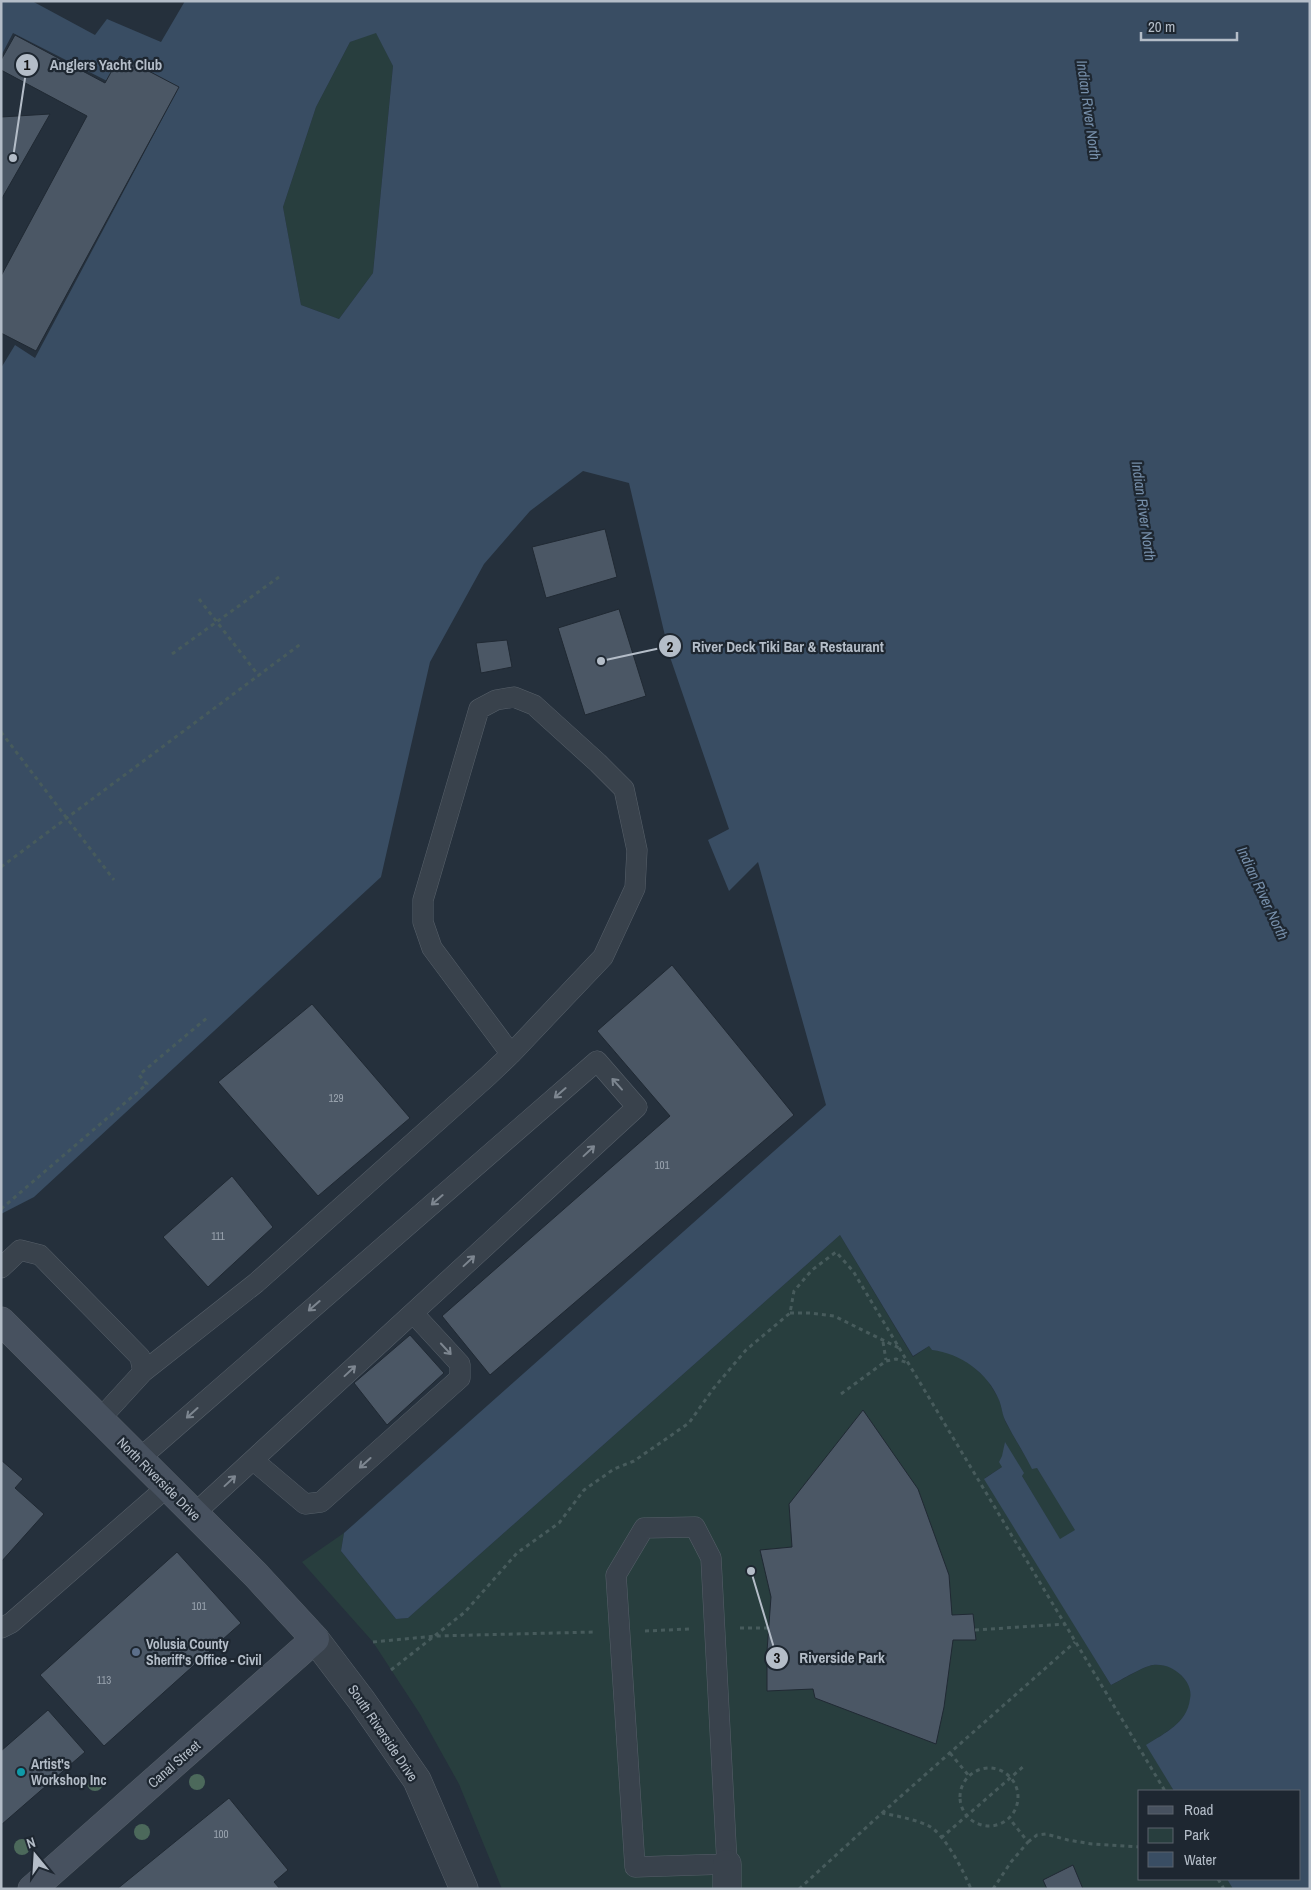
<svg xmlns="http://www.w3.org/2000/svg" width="1311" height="1890" viewBox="0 0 1311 1890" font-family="'Archivo Narrow',sans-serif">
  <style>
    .green { fill: #283e3e }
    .water { fill: #394d63; fill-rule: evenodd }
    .building { fill: #4b5765; stroke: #202933 }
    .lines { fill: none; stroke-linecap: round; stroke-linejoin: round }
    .service-casing { stroke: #57606a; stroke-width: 21 }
    .minor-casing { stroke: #57606a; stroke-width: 29 }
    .tertiary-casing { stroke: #57606a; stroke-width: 29 }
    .secondary-casing { stroke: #57606a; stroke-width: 29 }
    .path { stroke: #475b5c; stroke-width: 3; stroke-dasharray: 4 4; stroke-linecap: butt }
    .service { stroke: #39424c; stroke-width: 20 }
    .minor { stroke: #39424c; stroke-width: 28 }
    .tertiary { stroke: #39424c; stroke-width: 28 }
    .secondary { stroke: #47515f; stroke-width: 28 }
    .tree { fill: #4c695b }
    .oneway { stroke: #7d8690 }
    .service-dot { fill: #5c6f8a; stroke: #1e2731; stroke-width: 2 }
    .culture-dot { fill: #0f9aa8; stroke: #1e2731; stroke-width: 2 }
    .labels { text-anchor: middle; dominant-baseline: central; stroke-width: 4.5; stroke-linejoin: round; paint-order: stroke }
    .number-label { font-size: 11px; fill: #9aa4af }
    .street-label { font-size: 14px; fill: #b4bdc8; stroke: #1e2731 }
    .poi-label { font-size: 14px; font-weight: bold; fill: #b4bdc8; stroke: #1e2731; text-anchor: start }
    .water-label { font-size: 15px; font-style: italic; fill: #768faa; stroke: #1e2731 }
    .leader { fill: none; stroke: #b4bdc8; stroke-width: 2 }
    .callout-dot { fill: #b4bdc8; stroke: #1e2731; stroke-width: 2 }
    .mark-label { font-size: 15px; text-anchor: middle; font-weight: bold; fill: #111 }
    .callout-label { font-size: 15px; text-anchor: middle; font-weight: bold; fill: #b4bdc8; stroke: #1e2731; stroke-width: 4.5; stroke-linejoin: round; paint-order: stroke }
  </style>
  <rect width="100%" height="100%" fill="#25303c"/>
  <path class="green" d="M376,32L393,66L373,273L339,319L301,305L283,207L316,107L350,42Z
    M840,1235L913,1357L929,1346L932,1350L945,1351L964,1359L986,1378L999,1399L1005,1421L1032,1468H1037L1076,1530L1060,1540L1022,1476L1005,1443L1002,1467L985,1478L1111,1685C1123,1680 1141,1667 1153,1665C1165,1664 1173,1667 1181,1675C1188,1682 1192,1690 1191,1699C1187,1723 1165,1732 1147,1745L1174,1791H1140V1879H1227L1233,1889H502L459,1784L420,1714L373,1642L302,1562L344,1533L341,1551L396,1619L408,1618Z"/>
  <path class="water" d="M1,1H32L95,35L107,19L161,42L185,1H1310V1889H1233L1227,1879H1300V1791H1174L1146,1745C1165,1733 1187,1723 1190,1699C1192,1690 1188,1682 1181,1675C1173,1668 1165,1664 1153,1665C1144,1666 1121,1680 1111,1685L984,1479L1002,1467L999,1462L1002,1456L1005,1442L1024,1473L1022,1476L1060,1539L1075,1530L1037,1468L1032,1469C1024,1453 1014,1438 1006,1422C1002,1415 1002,1407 999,1400C988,1373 960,1353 932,1350L929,1346L913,1356L840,1235L408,1618L396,1619L341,1551L344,1533L826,1105L758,862L729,891L708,840L729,829L670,657L629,483L583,471L530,511L484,564L430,662L381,877L34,1197L1,1214V368L15,345L35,358L177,91L124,57L109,82L13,33L1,56ZM376,33L393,66L373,273L339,319L301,305L283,207L316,107L350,42Z"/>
  <path class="building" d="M15,35L105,83L120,56L179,87L36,351L1,333V276L87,116L1,70V60Z
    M50,114L1,200V117Z
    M605,529L617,577L546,598L532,547Z
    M619,609L646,696L585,715L558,628Z
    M507,640L512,667L481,673L476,643Z
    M672,965L794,1115L490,1375L442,1316L670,1116L597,1031Z
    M312,1004L410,1118L318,1196L218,1082Z
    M232,1176L273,1227L208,1287L163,1237Z
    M410,1335L444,1373L387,1425L354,1383Z
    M863,1410L918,1489L949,1575L952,1615L973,1614L976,1640H953L944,1707L936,1744L815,1698L813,1689L767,1691V1651L771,1597L760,1550L792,1547L789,1504Z
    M1,1460L23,1479L15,1488L44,1514L1,1562Z
    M177,1552L241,1623L104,1746L40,1675Z
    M48,1710L85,1752L1,1825V1751Z
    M229,1798L288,1870L274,1882L280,1889H117Z
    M1073,1865L1083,1889H1047L1043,1880Z"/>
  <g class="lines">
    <g class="service-casing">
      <path id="service" d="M1,1268L20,1250L40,1255L140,1357L143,1372L100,1419
        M143,1372L256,1283L488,1076L511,1054L603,957L635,888L637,850L624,789L598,763L534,705L514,697L496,700L479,709L423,900V922L432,948L511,1054
        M139,1459L597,1061L637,1107L194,1514
        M253,1460L305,1504L321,1502L460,1378V1364L413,1313
        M695,1527L711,1558L727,1864L635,1867L616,1575L644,1528Z
        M1,1628L11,1623L167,1487"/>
    </g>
    <g class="minor-casing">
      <path id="minor" d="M727,1889V1864"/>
    </g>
    <g class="tertiary-casing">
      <path id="tertiary" d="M315,1639L362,1701L417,1780L464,1889"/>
    </g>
    <g class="secondary-casing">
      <path id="secondary" d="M1,1321L256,1575L315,1639L32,1889"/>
    </g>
    <path class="path" d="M199,599L259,676
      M172,654L279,577
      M1,732L114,880
      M1,867L302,643
      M1,1209L147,1084L139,1075L208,1017
      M790,1313H811L834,1316L899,1348
      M883,1342L886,1360
      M841,1394L886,1361L896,1359L908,1363
      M740,1628H768
      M975,1630L1065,1624
      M645,1631L689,1629
      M373,1642L436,1636L594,1632
      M391,1670L465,1612L517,1553L559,1523L584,1490L614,1469L634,1461L689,1423L713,1389L746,1350L790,1313L794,1291L812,1270L836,1252L853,1271L1165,1791
      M950,1753L969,1776
      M960 1797a29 29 0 1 1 58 0a29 29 0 1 1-58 0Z
      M882,1813L1075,1642
      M941,1838L1024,1766
      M1028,1842L1037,1835L1046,1834L1068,1840L1092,1844L1140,1847
      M1218,1879L1224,1889
      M799,1889L882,1813C897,1816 913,1819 927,1825C944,1832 964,1872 971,1889
      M993,1889L1011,1862L1028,1842L1009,1818"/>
    <use href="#service" class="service"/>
    <use href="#minor" class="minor"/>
    <use href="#tertiary" class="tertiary"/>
    <use href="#secondary" class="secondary"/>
  </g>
  <g class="tree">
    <circle cx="197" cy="1782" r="8"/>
    <circle cx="95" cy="1783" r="8"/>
    <circle cx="142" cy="1832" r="8"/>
    <circle cx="22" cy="1847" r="8"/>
  </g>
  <defs><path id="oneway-shaft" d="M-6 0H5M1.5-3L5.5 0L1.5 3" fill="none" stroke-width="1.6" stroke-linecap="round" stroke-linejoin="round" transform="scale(1.25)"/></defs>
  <g class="oneway">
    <use href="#oneway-shaft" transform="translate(617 1084) rotate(-132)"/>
    <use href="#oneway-shaft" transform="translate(560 1093) rotate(139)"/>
    <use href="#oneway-shaft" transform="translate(589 1151) rotate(-43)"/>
    <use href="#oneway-shaft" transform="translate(437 1200) rotate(139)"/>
    <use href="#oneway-shaft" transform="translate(469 1261) rotate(-43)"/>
    <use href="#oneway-shaft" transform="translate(314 1306) rotate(139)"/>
    <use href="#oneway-shaft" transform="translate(446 1349) rotate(47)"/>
    <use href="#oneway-shaft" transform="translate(350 1371) rotate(-43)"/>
    <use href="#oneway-shaft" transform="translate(192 1413) rotate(138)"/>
    <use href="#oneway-shaft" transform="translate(365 1463) rotate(138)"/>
    <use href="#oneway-shaft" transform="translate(230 1481) rotate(-43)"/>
  </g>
  <circle class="service-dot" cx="136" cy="1652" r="5"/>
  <circle class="culture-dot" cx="21" cy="1772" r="5"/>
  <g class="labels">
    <g class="number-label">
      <text x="336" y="1098">129</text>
      <text x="662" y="1165">101</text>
      <text x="218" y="1236">111</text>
      <text x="199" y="1606">101</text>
      <text x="104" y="1680">113</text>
      <text x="221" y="1834">100</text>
    </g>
    <g class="street-label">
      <text transform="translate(159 1479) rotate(45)">North Riverside Drive</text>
      <text transform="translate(383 1733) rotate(56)">South Riverside Drive</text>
      <text transform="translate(174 1764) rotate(-41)">Canal Street</text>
    </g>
    <g class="poi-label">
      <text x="146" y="1644">Volusia County<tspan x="146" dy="16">Sheriff's Office - Civil</tspan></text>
      <text x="31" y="1764">Artist's<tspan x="31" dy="16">Workshop Inc</tspan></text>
    </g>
    <g class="water-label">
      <text transform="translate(1089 110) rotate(82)">Indian River North</text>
      <text transform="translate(1144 511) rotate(82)">Indian River North</text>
      <text transform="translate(1263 893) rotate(65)">Indian River North</text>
    </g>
  </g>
  <path class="leader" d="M13 158L27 65M601 661L670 646M751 1571L777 1658"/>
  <g class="callout-dot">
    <circle cx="13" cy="158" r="5"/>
    <circle cx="601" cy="661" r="5"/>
    <circle cx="751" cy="1571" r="5"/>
    <circle cx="27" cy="65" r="12"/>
    <circle cx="670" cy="646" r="12"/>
    <circle cx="777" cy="1658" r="12"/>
  </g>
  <g class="mark-label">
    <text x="27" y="70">1</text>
    <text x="670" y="652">2</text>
    <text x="777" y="1663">3</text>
  </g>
  <g class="callout-label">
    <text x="106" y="70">Anglers Yacht Club</text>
    <text x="788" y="652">River Deck Tiki Bar &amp; Restaurant</text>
    <text x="842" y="1663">Riverside Park</text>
  </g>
  <rect width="1311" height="1890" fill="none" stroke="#b4bdc8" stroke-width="5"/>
  <rect x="1138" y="1790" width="162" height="90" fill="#1e2731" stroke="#5a636d"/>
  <rect x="1148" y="1806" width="25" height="8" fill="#47515f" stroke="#5a636d"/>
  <text x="1184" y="1815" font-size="15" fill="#b4bdc8">Road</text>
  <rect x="1148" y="1828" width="25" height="15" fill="#283e3e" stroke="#5a636d"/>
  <text x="1184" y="1840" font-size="15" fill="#b4bdc8">Park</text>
  <rect x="1148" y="1852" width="25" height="15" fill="#394d63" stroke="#5a636d"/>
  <text x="1184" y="1865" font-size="15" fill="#b4bdc8">Water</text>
  <g transform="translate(35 1855) rotate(342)" stroke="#1e2731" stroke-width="4" paint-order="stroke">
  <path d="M0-4L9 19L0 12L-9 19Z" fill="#b4bdc8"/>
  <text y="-8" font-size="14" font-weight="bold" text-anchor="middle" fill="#b4bdc8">N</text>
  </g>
  <path d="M1141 32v8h96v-8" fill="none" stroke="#b4bdc8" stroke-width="2.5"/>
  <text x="1148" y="32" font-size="15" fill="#b4bdc8" stroke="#1e2731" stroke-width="4" paint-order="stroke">20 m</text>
</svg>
